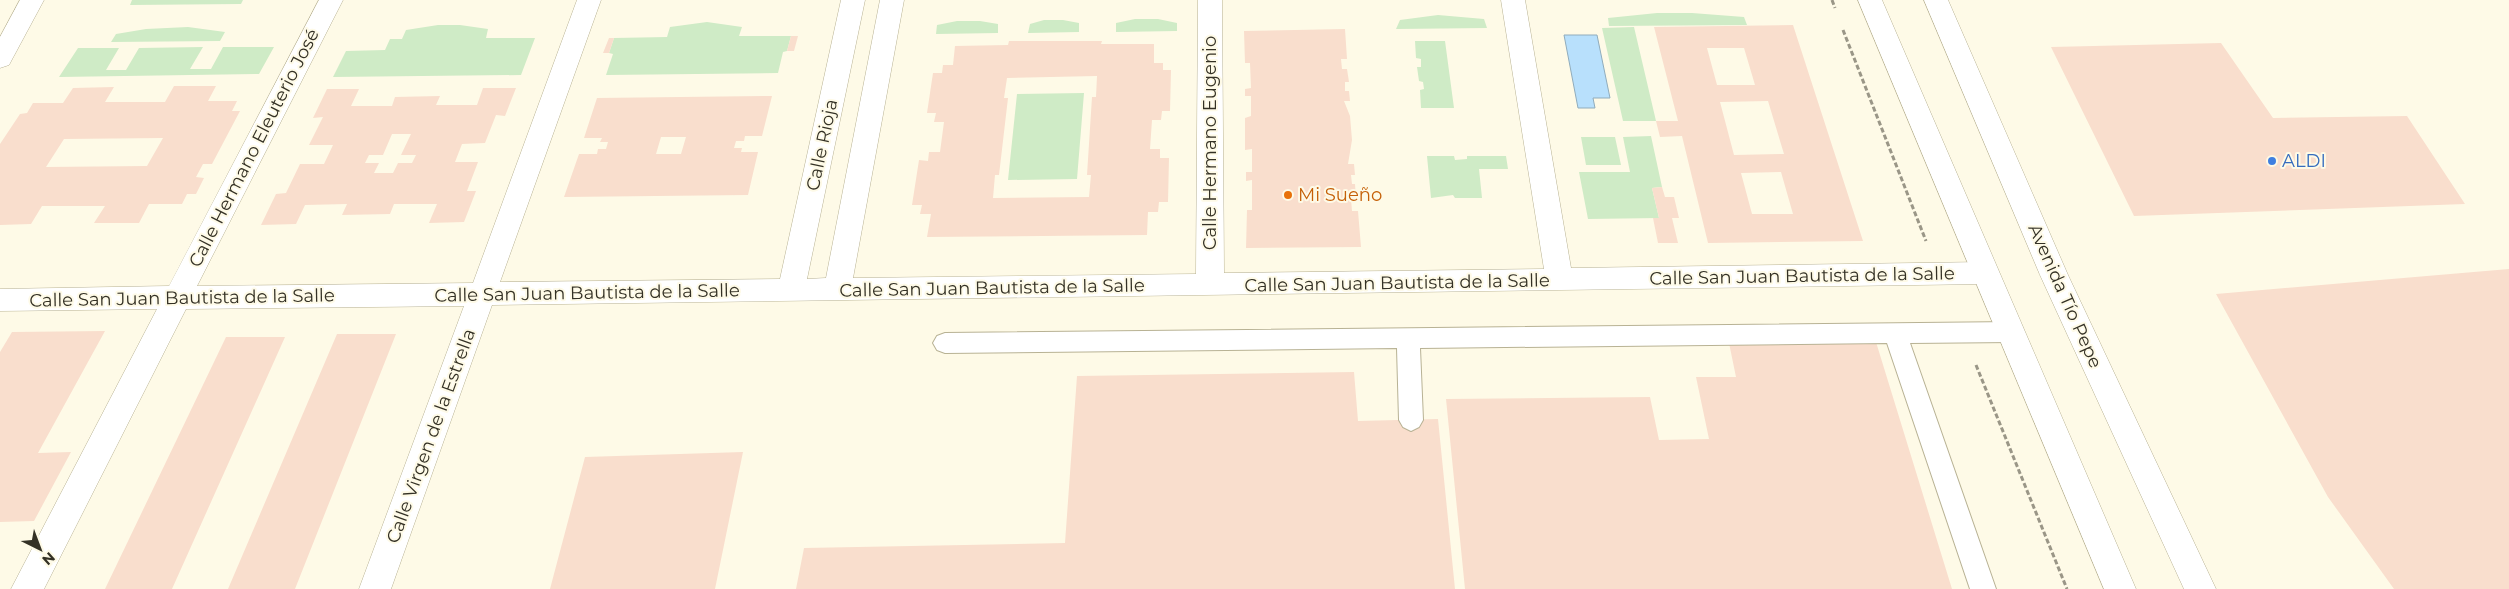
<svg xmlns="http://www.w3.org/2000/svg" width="2509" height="589" viewBox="0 0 2509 589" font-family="Montserrat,sans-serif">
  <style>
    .green { fill: #cfebc6 }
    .water { fill: #b8e0fc; stroke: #90acbc }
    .building { fill: #f9decd; fill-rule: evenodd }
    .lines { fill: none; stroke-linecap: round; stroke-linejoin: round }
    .lane-casing { stroke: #b8b294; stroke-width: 2 }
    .street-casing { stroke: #b8b294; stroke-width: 1 }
    .secondary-casing { stroke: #b8b294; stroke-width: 1 }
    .primary-casing { stroke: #b8b294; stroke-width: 1 }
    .path { stroke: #9a9687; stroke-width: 3; stroke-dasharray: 5 2.5; stroke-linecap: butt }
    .lane { fill: #fff; fill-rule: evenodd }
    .street { fill: #fff; fill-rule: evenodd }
    .secondary { fill: #fff; fill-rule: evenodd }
    .primary { fill: #fff; fill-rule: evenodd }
    .shop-dot { fill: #3f7fe0; stroke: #fefae7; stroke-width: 2 }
    .food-dot { fill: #e8710a; stroke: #fefae7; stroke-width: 2 }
    .labels { text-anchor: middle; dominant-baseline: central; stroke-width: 4; stroke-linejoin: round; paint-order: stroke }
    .street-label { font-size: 18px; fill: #343125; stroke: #fefae7 }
    .shop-label { font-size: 18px; fill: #366cbe; stroke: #fefae7; text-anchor: start }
    .food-label { font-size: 18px; fill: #c56008; stroke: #fefae7; text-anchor: start }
  </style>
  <rect width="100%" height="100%" fill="#fefae7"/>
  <path class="green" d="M132,0H243L241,4L130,5Z
    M1657,13H1692L1744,17L1747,25L1609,26L1608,18Z
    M1438,15L1484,19L1487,28L1396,29L1400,20Z
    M1135,19H1158L1177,23V31L1116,32V23Z
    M1044,20H1063L1079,23V32L1028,33L1030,24Z
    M957,21H980L998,24V33L936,34L937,25Z
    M707,22L742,27L739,36H791L787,51L783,52L778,73L606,75L613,54L609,53L614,38L667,37L670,27Z
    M438,25H460L488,29L486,38H535L521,75L333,77L346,51L385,50L390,39H402L406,30Z
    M188,27L225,32L220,41L111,42L116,34L146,29Z
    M1634,27L1656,121H1623L1602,28Z
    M1415,41H1445L1454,108H1421L1420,90L1424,89L1423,82L1419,81L1417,67H1421V59L1416,58Z
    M203,47L190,69H211L223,47H274L259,74L59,77L78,48H119L106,70H126L139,48Z
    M1084,93L1077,179L1008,180L1017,94Z
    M1651,136L1662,187L1652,188L1659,218L1588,219L1579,172H1630L1623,137Z
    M1581,137H1615L1621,165H1586Z
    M1427,156H1454L1455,160L1467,159V156H1506L1508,169H1479L1482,198H1455L1453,195L1431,198Z"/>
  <path class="water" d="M1564,35H1597L1610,98H1593L1595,108H1578Z"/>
  <path class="building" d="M1793,25L1863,241L1708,243L1682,136L1660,137L1656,121H1678L1654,27ZM1707,48H1744L1755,85H1717ZM1768,101L1784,154L1734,155L1720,102ZM1781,172L1793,214H1752L1741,173Z
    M1345,29L1347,59H1341L1342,69H1347L1349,82H1345V91H1349L1350,101H1344L1350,116L1352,140L1348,164H1354L1355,175H1351L1352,184H1355L1356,199H1351L1352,211H1358L1361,247L1246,248L1247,210H1252V180L1246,181V172H1252V149L1245,150V118L1251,116V96H1245V89L1251,88L1250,63H1245L1244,31Z
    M791,36H798L794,51H787Z
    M609,38H614L609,53H603Z
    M1009,41H1102L1101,44H1154V63H1163V70H1171L1170,111H1162L1161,120H1152L1150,149H1160V158H1169L1168,202H1159L1158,212H1148L1147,235L927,237L931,214H920L922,205H912L919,160L928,161L929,152H940L944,122H934L936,113H927L933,73H942L943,65H953L955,46L1008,45ZM1097,76L1096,97H1092L1087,175H1091L1089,197L993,198L995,175H999L1008,98H1004L1007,78Z
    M2221,43L2273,118L2407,116L2465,204L2134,216L2051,47Z
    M174,86H216L208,101H237L232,111H240L212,164H203L196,177L204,178L196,194H187L182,204H149L139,223H94L105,206H42L31,224L0,225V144L20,114L27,113L33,103H63L73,88L114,87L105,102H165ZM163,138L147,166L46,167L64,139Z
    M483,88H516L505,116L496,115L485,143L462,144L455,162H478L467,191H476L464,222L429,223L437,204H394L390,214L342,215L347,204L305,205L296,224L261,225L276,194L286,193L300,164H324L333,145H309L323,117L313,118L327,89H359L351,106H392L395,97L440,96L436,105H477ZM392,134H411L401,155H416L412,163H398L393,173H374L379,163H365L369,155H383Z
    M772,96L762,136H745L744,141H736L734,148H742L741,152H758L748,195L564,197L579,154H597L598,149H606L608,142H600L602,138H584L597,98ZM661,137H686L681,154H656Z
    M1662,187L1665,197H1674L1679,218H1672L1678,243H1658L1653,218H1659L1652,188Z
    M2509,269V589H2394L2328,497L2216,294Z
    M105,331L38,453L71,452L34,521L0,522V352L12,332Z
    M337,334H396L295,589H228Z
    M226,337H285L172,589H105Z
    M1876,342L1952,589H1465L1446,399L1650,397L1659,440L1709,439L1696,377H1736L1729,343Z
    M1354,372L1358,421L1438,419L1455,589H796L804,548L1065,543L1077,376Z
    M743,452L715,589H550L585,457Z"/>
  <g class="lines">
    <g class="lane-casing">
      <path id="lane" d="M2013,322L2021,325L2024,332L2021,339L2013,342L1910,343L1996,589H1970L1887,343L1420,348L1423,420L1419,427L1411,431L1403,427L1399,420L1397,348L945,353L937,350L933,343L937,336L945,333Z"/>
    </g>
    <g class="street-casing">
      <path id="street" d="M319,0H343L197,286L473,283L577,0H601L500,282L780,279L841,0H865L807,279L826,278L880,0H904L853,278L1196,274L1198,0H1222L1224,273L1544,269L1501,0H1525L1571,268L1985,262L1995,265L1999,273L1995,281L1985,284L492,305L391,589H359L464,306L186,309L44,589H11L157,309L0,311V289L169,286Z"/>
    </g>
    <g class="secondary-casing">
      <path id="secondary" d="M20,0H44L9,65L0,68V37Z"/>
    </g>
    <g class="primary-casing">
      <path id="primary" d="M1858,0H1882L2136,589H2104Z
        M1924,0H1948L2068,275L2216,589H2184L2040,275Z"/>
    </g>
    <path class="path" d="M1832,0L1835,8
      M1843,30L1926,241
      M1976,365L2067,589"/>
    <use href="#lane" class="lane"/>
    <use href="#street" class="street"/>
    <use href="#secondary" class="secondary"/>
    <use href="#primary" class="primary"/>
  </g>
  <circle class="shop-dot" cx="2272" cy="161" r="5"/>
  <circle class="food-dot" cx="1288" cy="195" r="5"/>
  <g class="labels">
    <g class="street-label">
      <text transform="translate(1210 143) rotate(-90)">Calle Hermano Eugenio</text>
      <text transform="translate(822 145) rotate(-78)">Calle Rioja</text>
      <text transform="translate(254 148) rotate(-63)">Calle Hermano Eleuterio José</text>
      <text transform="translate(1802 276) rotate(-1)">Calle San Juan Bautista de la Salle</text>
      <text transform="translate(1397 283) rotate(-1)">Calle San Juan Bautista de la Salle</text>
      <text transform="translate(992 288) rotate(-1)">Calle San Juan Bautista de la Salle</text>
      <text transform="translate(587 293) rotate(-1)">Calle San Juan Bautista de la Salle</text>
      <text transform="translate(2065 296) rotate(66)">Avenida Tío Pepe</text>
      <text transform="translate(182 298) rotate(-1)">Calle San Juan Bautista de la Salle</text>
      <text transform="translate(431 436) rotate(-70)">Calle Virgen de la Estrella</text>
    </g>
    <g class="shop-label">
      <text x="2282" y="161">ALDI</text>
    </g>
    <g class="food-label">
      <text x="1298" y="195">Mi Sueño</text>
    </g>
  </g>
  <g transform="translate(40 549) rotate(138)" stroke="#fefae7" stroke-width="4" paint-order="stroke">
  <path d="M0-4L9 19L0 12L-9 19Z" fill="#343125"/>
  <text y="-8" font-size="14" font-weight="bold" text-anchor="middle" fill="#343125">N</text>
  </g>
</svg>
